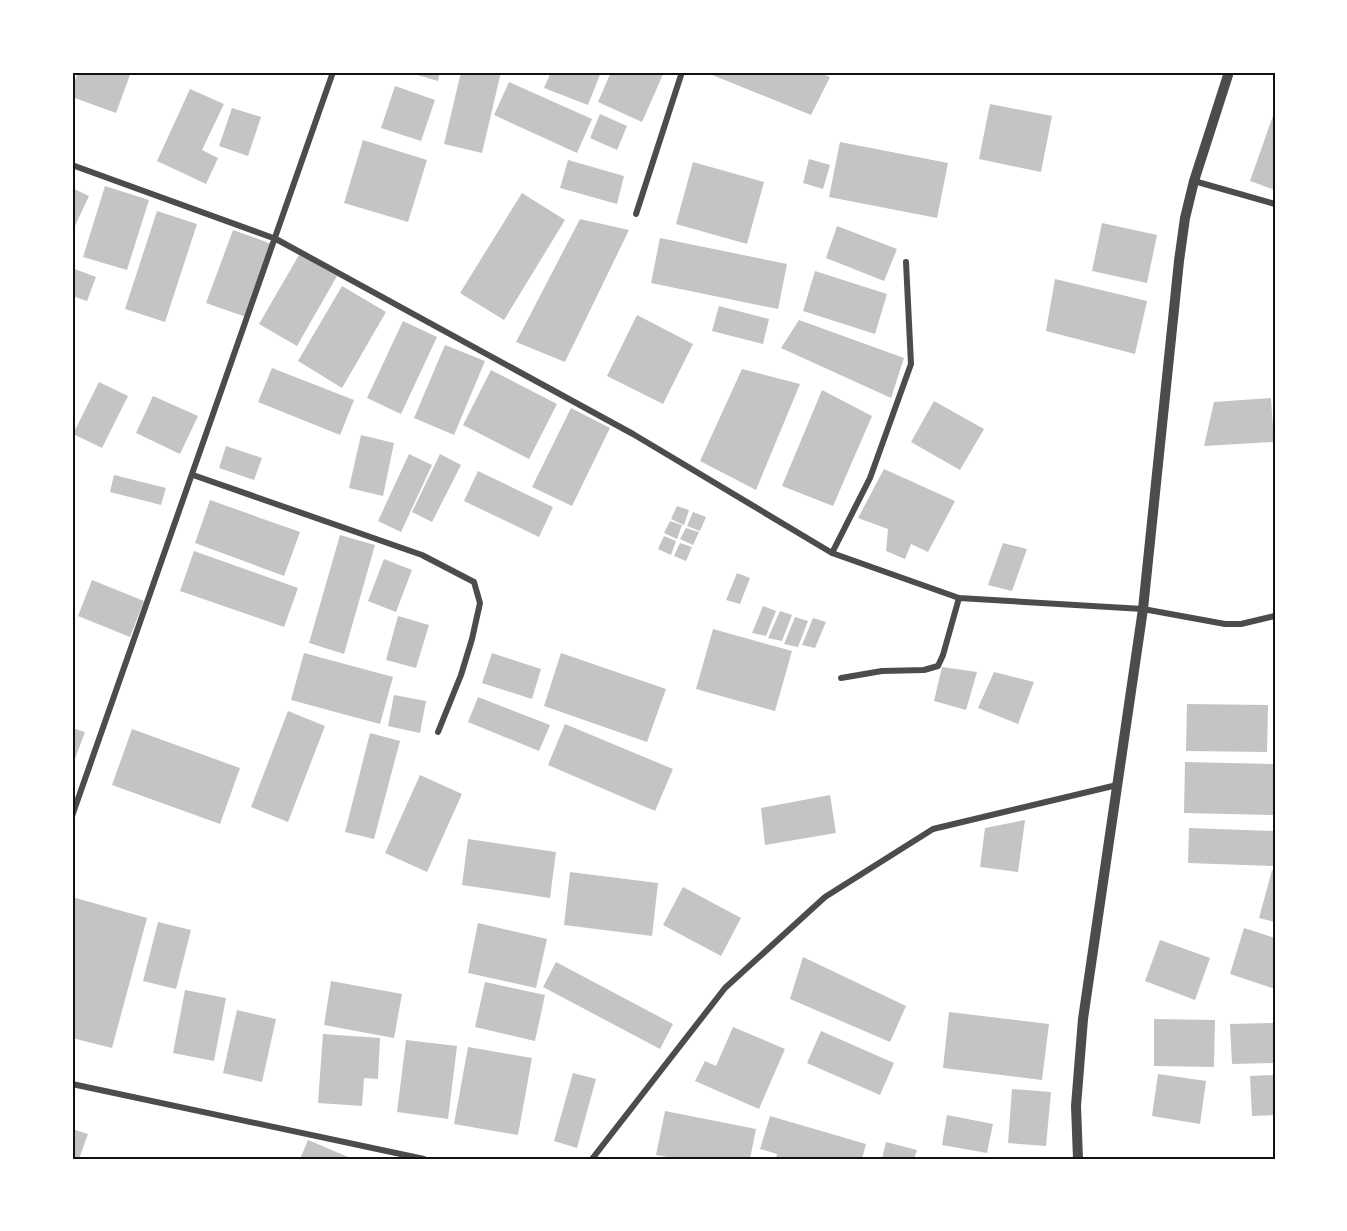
<svg xmlns="http://www.w3.org/2000/svg" width="1347" height="1231" viewBox="0 0 1347 1231" font-family="'PT Serif',serif">
  <style>
    .building { fill: #c4c4c4 }
    .lines { fill: none; stroke-linecap: round; stroke-linejoin: round }
    .minor { stroke: #4c4c4c; stroke-width: 6 }
    .tertiary { stroke: #4c4c4c; stroke-width: 10 }
    .neatline { fill: none; stroke: #111; stroke-width: 2 }
  </style>
  <rect width="100%" height="100%" fill="#fff"/>
  <path class="building" d="M78,72H131L116,113L72,97V89Z
    M407,72H440L438,81Z
    M461,72H501L482,153L444,144Z
    M551,72H601L588,105L544,88Z
    M611,72H664L642,122L598,102Z
    M705,72H817L830,77L811,115Z
    M509,82L592,119L577,153L494,115Z
    M395,86L435,100L421,141L381,128Z
    M190,89L224,104L202,150L218,158L206,184L157,161Z
    M990,104L1052,116L1041,172L979,159Z
    M232,108L261,117L248,156L219,146Z
    M1275,110V190L1250,181Z
    M600,114L627,126L617,150L590,138Z
    M363,140L427,160L408,222L344,203Z
    M840,142L948,163L937,218L829,197Z
    M809,159L830,165L823,189L803,183Z
    M568,160L624,176L617,204L560,188Z
    M693,162L764,182L747,244L676,224Z
    M105,186L149,200L127,270L83,257Z
    M72,188L89,196L74,228L72,227Z
    M522,193L565,220L504,320L460,293Z
    M157,211L197,224L165,322L125,309Z
    M580,219L629,230L565,362L516,342Z
    M1102,223L1157,235L1147,283L1092,271Z
    M837,226L897,249L884,281L826,258Z
    M233,230L272,244L246,317L206,303Z
    M660,238L787,264L778,309L651,283Z
    M299,255L337,276L297,346L259,324Z
    M72,268L96,277L87,301L72,296Z
    M815,271L887,294L875,334L803,311Z
    M1055,279L1147,301L1135,354L1046,331Z
    M342,286L386,312L342,388L298,361Z
    M719,306L769,319L763,344L712,331Z
    M637,315L693,344L663,404L607,376Z
    M799,320L904,358L891,398L781,348Z
    M403,321L437,337L401,414L367,398Z
    M445,345L485,361L454,435L414,418Z
    M272,368L354,400L340,435L258,402Z
    M742,369L800,384L756,490L700,461Z
    M491,370L557,404L529,459L463,425Z
    M99,382L128,396L102,448L73,434Z
    M822,390L872,416L833,506L782,486Z
    M153,396L198,416L180,454L136,433Z
    M1271,398L1274,442L1204,446L1214,402Z
    M934,401L984,429L960,470L911,442Z
    M571,408L610,428L572,506L532,487Z
    M361,435L394,443L383,496L349,488Z
    M226,446L262,458L254,480L219,468Z
    M409,454L432,465L401,532L378,521Z
    M440,454L461,465L432,522L412,512Z
    M884,469L955,501L928,552L911,544L905,559L886,551L888,529L858,518Z
    M478,471L553,507L539,537L464,501Z
    M114,475L166,488L161,505L110,492Z
    M210,500L300,532L284,576L195,543Z
    M677,506L689,510L684,525L671,519Z
    M693,512L706,517L700,531L687,526Z
    M670,521L682,525L677,539L664,533Z
    M686,528L699,532L693,545L680,539Z
    M340,535L375,545L344,654L309,643Z
    M664,536L676,541L671,555L658,549Z
    M680,543L692,547L686,561L674,556Z
    M1003,543L1027,549L1012,591L988,585Z
    M194,551L298,588L284,627L180,591Z
    M384,559L412,570L396,612L368,601Z
    M737,573L750,578L740,604L726,600Z
    M92,580L144,601L130,637L78,616Z
    M763,606L776,611L766,636L752,633Z
    M780,611L792,615L782,641L768,638Z
    M398,616L429,625L416,668L386,660Z
    M795,617L808,621L798,647L784,644Z
    M813,618L826,622L815,648L802,645Z
    M713,629L792,651L775,711L696,689Z
    M304,653L393,677L380,724L291,700Z
    M492,653L541,669L532,699L482,683Z
    M561,653L666,689L647,742L544,706Z
    M942,667L977,672L966,710L934,701Z
    M994,672L1034,682L1018,724L978,708Z
    M394,695L426,701L420,733L388,726Z
    M478,697L550,725L539,751L468,722Z
    M1187,704L1268,705L1267,752L1186,751Z
    M288,711L325,726L288,822L251,807Z
    M565,724L673,769L655,811L548,765Z
    M72,728L85,732L72,767Z
    M132,729L240,768L220,824L112,785Z
    M370,733L400,741L374,839L345,832Z
    M1185,762L1275,764V815L1184,813Z
    M420,775L462,794L427,872L385,853Z
    M830,795L836,833L765,845L761,808Z
    M1025,820L1018,872L980,867L985,828Z
    M1189,828L1275,831V866L1188,863Z
    M468,839L556,852L550,898L462,885Z
    M1272,870L1275,871V922L1259,918Z
    M570,872L658,883L652,936L564,925Z
    M683,887L741,918L721,956L663,925Z
    M72,897L147,918L112,1048L72,1038Z
    M158,922L191,930L176,989L143,981Z
    M478,923L547,939L536,988L468,973Z
    M1244,928L1275,938V989L1230,974Z
    M1160,940L1210,958L1195,1000L1145,981Z
    M803,957L906,1006L890,1042L790,999Z
    M556,962L673,1024L660,1049L543,987Z
    M331,981L402,994L394,1038L324,1025Z
    M485,982L545,995L535,1041L475,1027Z
    M185,990L226,998L214,1061L173,1053Z
    M237,1010L276,1019L262,1082L223,1073Z
    M949,1012L1049,1024L1042,1080L943,1068Z
    M1154,1019L1215,1020L1214,1067L1154,1066Z
    M1275,1023V1063L1232,1064L1230,1024Z
    M733,1027L785,1049L759,1109L695,1081L705,1061L716,1066Z
    M821,1031L894,1063L880,1095L807,1063Z
    M323,1034L380,1038L378,1079L364,1078L362,1106L318,1103Z
    M406,1040L457,1046L448,1119L397,1112Z
    M468,1047L532,1058L518,1135L454,1124Z
    M573,1073L596,1079L577,1148L554,1141Z
    M1158,1074L1206,1081L1200,1124L1152,1116Z
    M1275,1075V1115L1252,1116L1250,1076Z
    M1012,1089L1051,1092L1046,1146L1008,1143Z
    M665,1111L756,1129L750,1159H679L656,1155Z
    M947,1115L993,1124L987,1153L942,1145Z
    M770,1116L866,1144L862,1159H776L777,1154L760,1149Z
    M72,1129L88,1134L79,1159H72Z
    M308,1140L353,1159H300Z
    M886,1142L917,1150L914,1159H882Z"/>
  <g class="lines">
    <path class="minor" d="M72,165L276,239L633,434L832,553L959,598L1143,609L1225,624H1241L1275,616
      M1194,181L1275,204
      M636,214L682,72
      M193,475L422,555L474,582L480,603L472,639L461,675L438,732
      M832,553L870,478L911,364L906,262
      M841,678L882,671L924,670L938,666L943,655L959,598
      M72,816L333,72
      M72,1084L424,1159
      M592,1159L725,988L825,897L933,829L1117,785"/>
    <path class="tertiary" d="M1078,1159L1076,1106L1083,1019L1143,609L1179,261L1185,218L1194,181L1229,72"/>
  </g>
  <rect width="1347" height="1231" fill="none" stroke="#ffffff" stroke-width="147"/>
  <rect x="74" y="74" width="1200" height="1084" class="neatline"/>
</svg>
